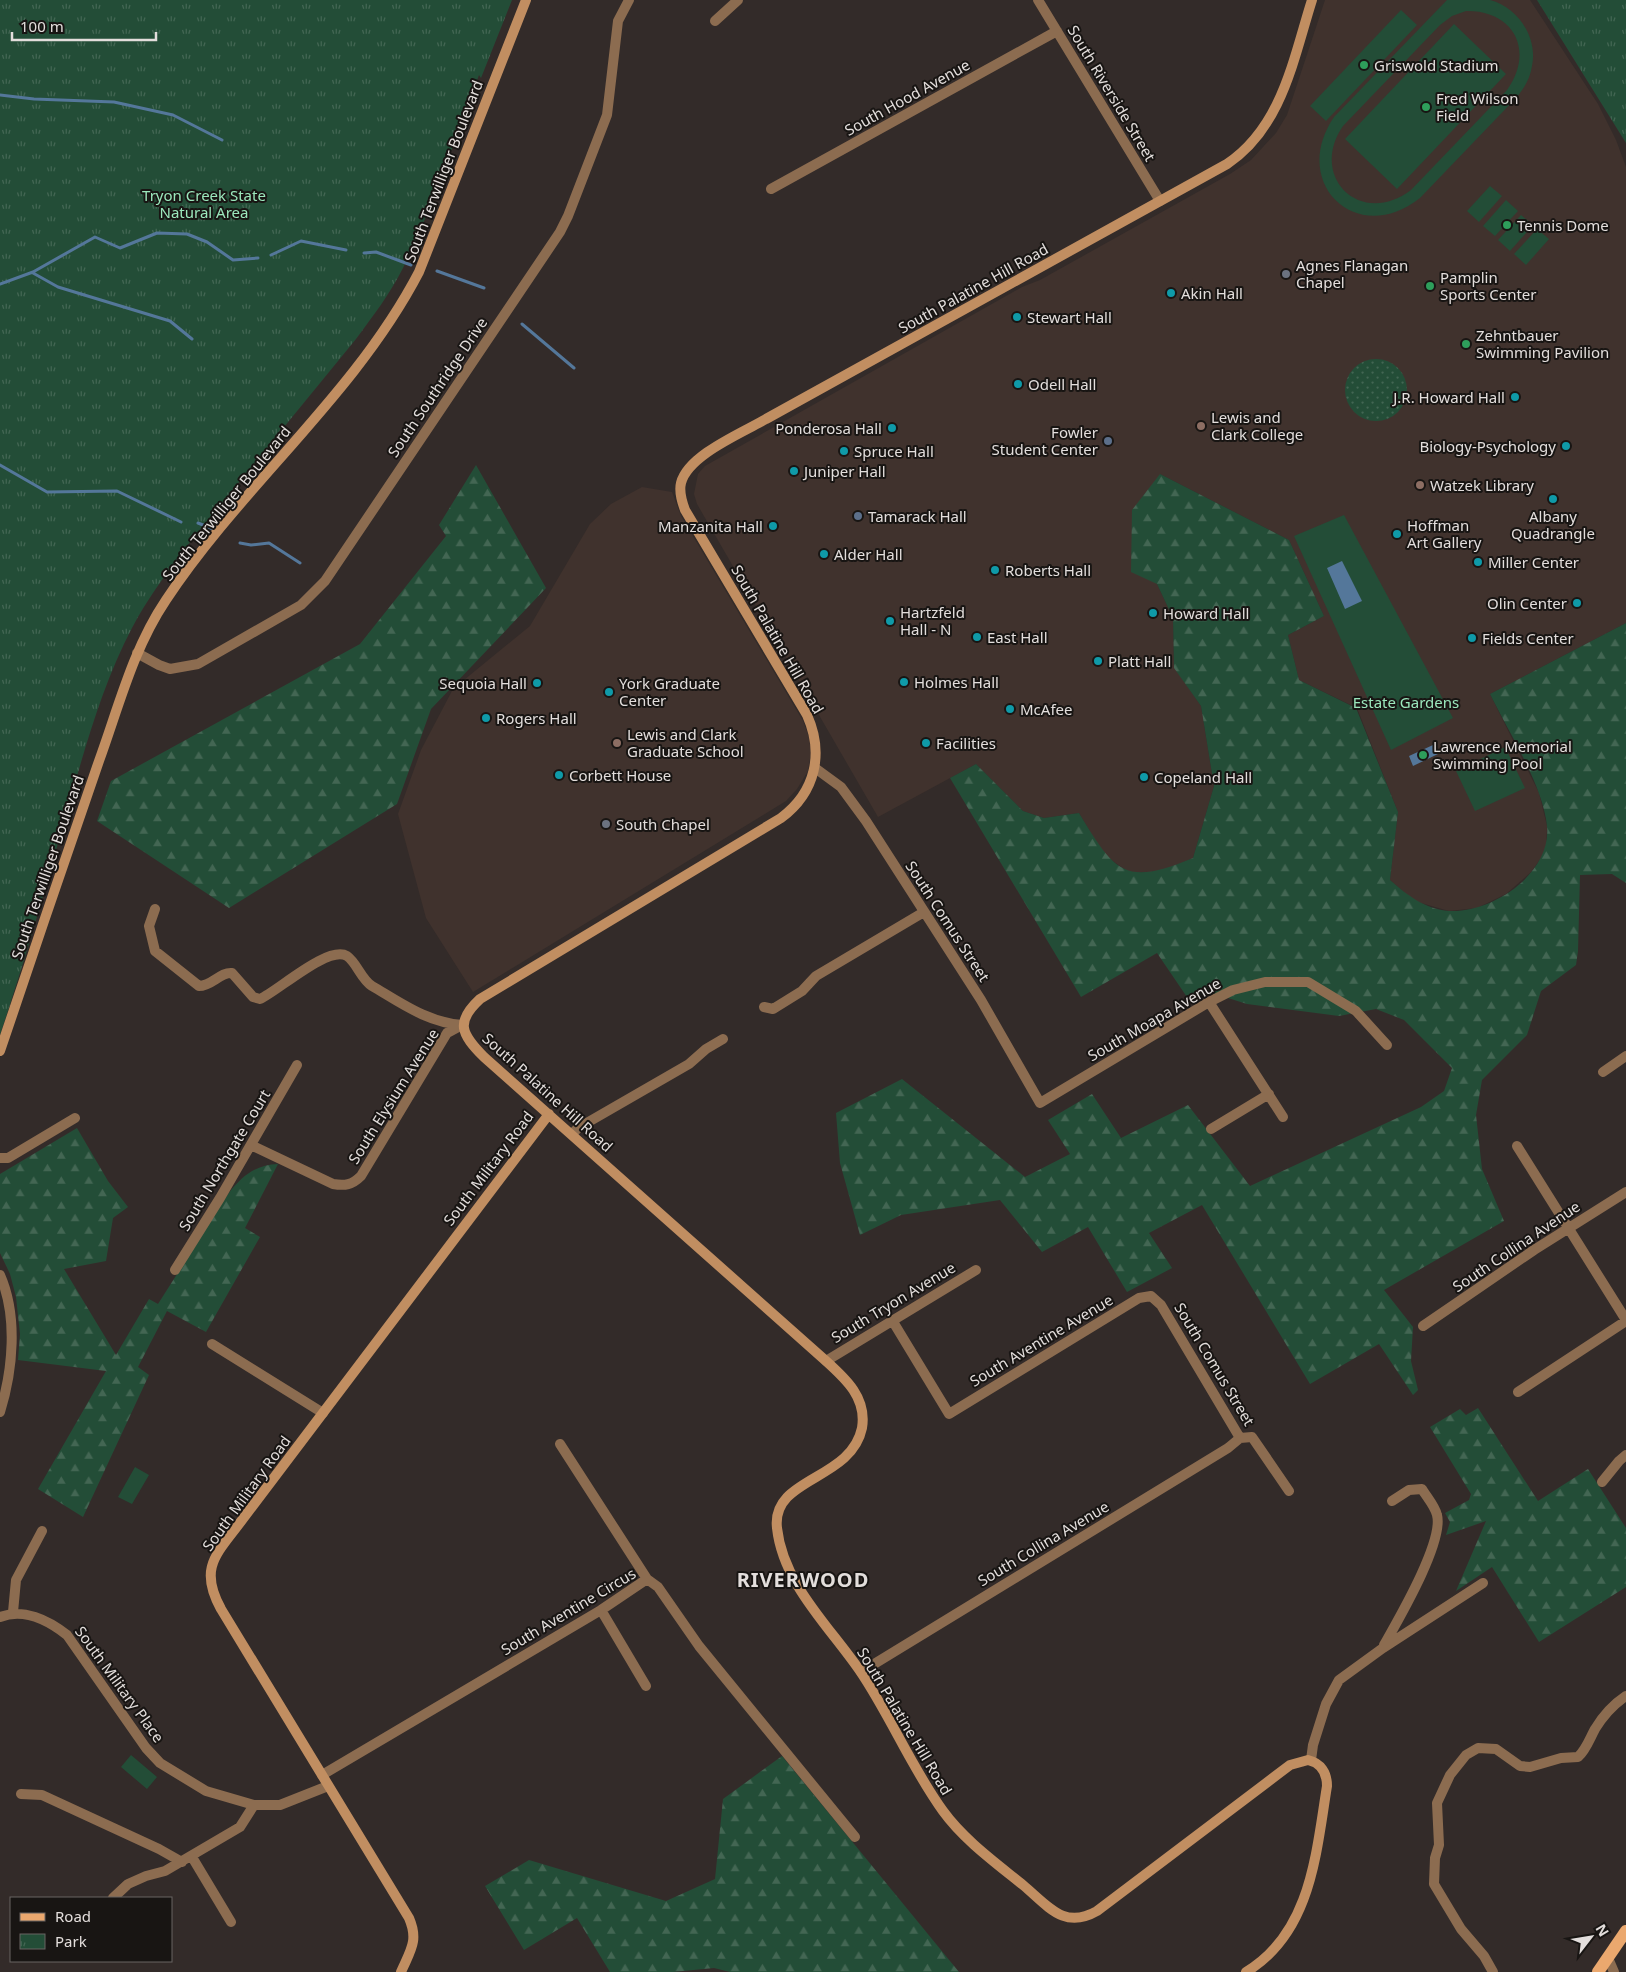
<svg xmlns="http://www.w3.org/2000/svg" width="1626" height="1972" viewBox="0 0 1626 1972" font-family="'Noto Sans',sans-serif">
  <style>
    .built { fill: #40322d }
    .grass { fill: url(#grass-dots) }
    .forest { fill: url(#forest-firs) }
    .park { fill: url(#park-tufts) }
    .garden { fill: #234d37; fill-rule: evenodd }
    .water { fill: #54779a }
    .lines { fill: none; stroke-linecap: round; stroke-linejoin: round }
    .stream { stroke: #54779a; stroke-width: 3 }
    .street { stroke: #8c6c50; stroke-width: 10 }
    .secondary { stroke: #c18e61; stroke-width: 10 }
    .primary { stroke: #eba86e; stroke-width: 12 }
    .leisure-dot { fill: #2e9e5b; stroke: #181513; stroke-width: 2 }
    .worship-dot { fill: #6b7280; stroke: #181513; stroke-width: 2 }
    .culture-dot { fill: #0f9aa8; stroke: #181513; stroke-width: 2 }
    .education-dot { fill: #8d6e63; stroke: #181513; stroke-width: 2 }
    .service-dot { fill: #5c6f8a; stroke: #181513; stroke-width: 2 }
    .labels { text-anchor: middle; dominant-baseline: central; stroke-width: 4; stroke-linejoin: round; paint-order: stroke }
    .poi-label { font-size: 15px; fill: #e3dedc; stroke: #181513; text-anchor: start }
    .street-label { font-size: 15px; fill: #e3dedc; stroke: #181513 }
    .park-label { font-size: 15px; fill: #9be7bc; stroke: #181513 }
    .district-label { font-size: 20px; font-weight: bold; letter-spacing: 1px; fill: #e3dedc; stroke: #181513 }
  </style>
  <defs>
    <pattern id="grass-dots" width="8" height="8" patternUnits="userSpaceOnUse" patternTransform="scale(1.25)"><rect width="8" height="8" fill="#234d37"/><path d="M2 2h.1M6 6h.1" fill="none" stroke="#436653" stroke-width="1.8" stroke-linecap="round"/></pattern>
    <pattern id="forest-firs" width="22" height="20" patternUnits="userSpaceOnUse" patternTransform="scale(1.25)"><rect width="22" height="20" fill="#234d37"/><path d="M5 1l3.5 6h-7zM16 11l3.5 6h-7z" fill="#436653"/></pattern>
    <pattern id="park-tufts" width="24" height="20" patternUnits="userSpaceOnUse" patternTransform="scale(1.25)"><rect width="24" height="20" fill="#234d37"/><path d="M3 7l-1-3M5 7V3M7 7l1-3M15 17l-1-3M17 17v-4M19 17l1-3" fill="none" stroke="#436653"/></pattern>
  </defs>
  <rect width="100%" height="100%" fill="#332b29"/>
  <path class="built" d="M1325,0H1530L1598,104L1616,140L1626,167V623L1490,694L1539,793L1547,826L1546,851L1531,872L1506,894L1477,908L1449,911L1414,901L1390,880L1398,812L1357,708L1299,680L1288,635L1324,616L1289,540L1160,474L1157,584L1173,618L1174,667L1201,706L1214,786L1193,858L1163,871L1130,873L1104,855L1079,813L1044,818L1023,811L976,764L878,817L697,504L694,494L698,474L705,466L1022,287L1040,280L1230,174L1251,160L1276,133L1287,115Z
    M642,487L672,492L681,516L803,721L809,737L811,753L808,771L797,789L786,801L473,992L426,918L398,814L421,750L453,689L530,626L590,524L611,504Z"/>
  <path class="grass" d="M1345 390a31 31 0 1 1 62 0a31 31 0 1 1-62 0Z"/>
  <path class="forest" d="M476,465L546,588L431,709L397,804L229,908L97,821L111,781L360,644L446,536L439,525Z
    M1160,474L1289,540L1324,616L1288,635L1299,680L1356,708L1398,812L1390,880C1407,895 1425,909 1449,911C1493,913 1552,873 1547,826C1543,785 1508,731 1490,694L1626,623V883L1612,874L1580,875L1578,951L1576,965L1541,991L1527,1035L1482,1080L1476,1115L1482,1169L1504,1221L1384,1290L1413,1327L1411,1361L1418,1390L1413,1395L1379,1344L1310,1384L1202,1205L1149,1233L1172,1268L1127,1292L1088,1227L1042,1252L1000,1200L901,1215L860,1235L840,1163L836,1113L902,1079L1025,1177L1070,1154L1048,1120L1092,1094L1121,1138L1188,1105L1250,1186L1421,1107L1444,1091L1452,1068L1404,1020L1376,1009L1339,1016L1247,1004L1209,992L1189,1000L1157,953L1081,997L950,778L976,764L1023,811L1044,818L1079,813C1115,872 1124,887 1193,858L1214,786L1201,706L1174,668L1173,618L1157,584L1131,572L1132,510Z
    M77,1128L108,1181L128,1207L113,1218L106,1261L64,1269L116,1355L149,1299L158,1304L228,1194C242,1176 255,1165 278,1164L245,1228L260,1237L206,1332L167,1311L138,1367L149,1375L83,1517L38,1489L106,1371L18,1360L20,1334L16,1297L10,1274L0,1253V1174Z
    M1478,1408L1538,1501L1588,1469L1626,1528V1587L1539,1642L1492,1567L1456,1591L1486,1521L1446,1535L1450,1522L1445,1513L1469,1500L1471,1494L1430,1427L1460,1409L1466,1415Z
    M782,1756L959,1972H730L714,1968L673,1972H610L577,1918L524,1950L485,1886L529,1860L666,1901L715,1879L723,1799Z"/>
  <path class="park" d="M0,0H512L481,78L479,75C455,139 433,207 403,268C390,294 373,316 356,339L182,552C164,577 146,601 132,628C100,689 82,759 63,825C44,895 23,966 0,1035Z
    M1537,0H1626V143Z"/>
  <path class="garden" d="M1447,0C1460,0 1477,0 1490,0C1518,7 1538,38 1532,66C1530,79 1524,88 1517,97L1420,198C1357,248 1289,183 1334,117ZM1466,11C1514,10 1535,51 1507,90L1411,190C1361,228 1308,177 1343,126L1440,25L1452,16Z
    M1401,10L1417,25L1326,121L1310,106Z
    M1454,24L1506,74L1397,189L1345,139Z
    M1490,186L1502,196L1479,222L1467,211Z
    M1506,200L1518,211L1495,236L1483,226Z
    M1521,215L1533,225L1510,251L1498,240Z
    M1537,229L1549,239L1526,265L1514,254Z
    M1344,515L1453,718L1391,750L1294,536Z
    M1505,747L1525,788L1475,811L1456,771Z
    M135,1467L149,1475L132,1504L118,1497Z
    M131,1755L157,1777L147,1789L121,1767Z"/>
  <path class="water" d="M1342,561L1362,601L1345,609L1327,568Z
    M1433,745L1438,754L1413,766L1409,756Z"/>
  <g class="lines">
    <path class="stream" d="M0,95L34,99L114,102L173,115L222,140
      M364,253L376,252L411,265
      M271,255L301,241L346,250
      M437,271L484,288
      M33,273L58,287L170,321L192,339
      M0,284L33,272L95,237L120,248L157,233L187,234L207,242L233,260L258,258
      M522,324L574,368
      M0,465L47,492L117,491L181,522
      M198,523L213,529
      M240,543L251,545L269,543L300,563"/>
    <path class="street" d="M1038,0L1160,201
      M715,21L738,0
      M771,189L1057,31
      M137,653L159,665L170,669L198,664L301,605L325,581L560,232L568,216L607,115L618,21L629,0
      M815,768L841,787L866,821L981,1000L1040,1103L1209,1002L1233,990L1265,982H1308L1356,1011L1387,1045
      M155,909L149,926L155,951L199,986C212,986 220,972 232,973L253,997L260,999C278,991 328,945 347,956C357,963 361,979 372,986C401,1003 428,1023 463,1025
      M1209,1002L1283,1117
      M764,1007L773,1009L802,991L816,976L924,912
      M1603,1072L1626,1056
      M1211,1129L1269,1094
      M572,1134L578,1128L689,1064L706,1049L723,1039
      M251,1145L333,1184C345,1186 352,1185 361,1176L447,1033L460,1026
      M1517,1146L1626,1320
      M0,1158H8L75,1118
      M175,1270L220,1198L297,1065
      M0,1275C18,1316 13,1370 0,1412
      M892,1320L949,1414L1139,1298L1151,1296L1161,1305L1240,1438
      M1423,1326L1534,1250L1626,1192
      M212,1344L323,1413
      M826,1361L976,1270
      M1518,1392L1626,1321
      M1240,1438L1252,1437L1289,1491
      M560,1444L647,1579L658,1587L699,1646L855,1837
      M1602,1482L1619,1461L1626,1455
      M601,1610L646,1686
      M13,1612L16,1580L42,1531
      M0,1617C23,1608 48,1620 67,1635L146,1748L160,1763L206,1791L254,1805H280L328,1786
      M1384,1645C1398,1620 1444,1542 1437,1515C1435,1506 1426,1496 1422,1489L1409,1490L1392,1501
      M861,1672L1228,1448L1240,1438
      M1311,1760L1313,1745L1326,1704L1339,1680L1383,1648L1483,1583
      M322,1775L601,1610L647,1579
      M21,1794L42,1795L159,1849L182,1862
      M192,1857L231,1922
      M113,1898L128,1884L146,1876L165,1871L240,1827L254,1805
      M1608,1958L1614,1972
      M1493,1972L1484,1956L1461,1929L1434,1884L1435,1858L1439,1845L1437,1803L1450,1775L1466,1755L1478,1748L1496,1749L1520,1766L1530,1767L1561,1758L1578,1757C1586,1750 1590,1738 1595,1729C1603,1716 1614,1704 1626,1696"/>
    <path class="secondary" d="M0,1051C33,954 65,858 99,761C119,706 133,649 166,600C242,485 355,395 419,272L526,0
      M401,1972C410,1951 419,1941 409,1918L221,1609C198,1567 217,1554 242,1520L549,1114
      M1246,1972C1311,1933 1316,1854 1327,1786C1327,1773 1321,1763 1308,1760L1290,1765L1097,1911C1064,1930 1048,1906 1023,1885C996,1863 964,1840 943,1811C911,1767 890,1715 860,1671C830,1627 783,1584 777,1528C771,1477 851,1481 862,1428C867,1398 846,1379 826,1361L484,1057C461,1034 455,1022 480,999L781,818C816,792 824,753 807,715L685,510C682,502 679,491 681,483C688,455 742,433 766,419L1227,164C1282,127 1293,60 1312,0"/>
    <path class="primary" d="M1598,1972L1626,1931"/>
  </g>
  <g class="leisure-dot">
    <circle cx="1364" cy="65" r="5"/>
    <circle cx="1426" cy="107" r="5"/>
    <circle cx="1507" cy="225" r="5"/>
    <circle cx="1430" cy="286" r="5"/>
    <circle cx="1466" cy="344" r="5"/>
    <circle cx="1423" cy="755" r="5"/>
  </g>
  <g class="worship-dot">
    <circle cx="1286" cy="274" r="5"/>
    <circle cx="606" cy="824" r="5"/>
  </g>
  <g class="culture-dot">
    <circle cx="1171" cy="293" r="5"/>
    <circle cx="1017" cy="317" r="5"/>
    <circle cx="1018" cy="384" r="5"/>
    <circle cx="1515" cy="397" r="5"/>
    <circle cx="892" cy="428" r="5"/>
    <circle cx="1566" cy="446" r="5"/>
    <circle cx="844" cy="451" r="5"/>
    <circle cx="794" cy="471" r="5"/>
    <circle cx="1553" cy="499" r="5"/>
    <circle cx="773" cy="526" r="5"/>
    <circle cx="1397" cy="534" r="5"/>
    <circle cx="824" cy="554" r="5"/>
    <circle cx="1478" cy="562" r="5"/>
    <circle cx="995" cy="570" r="5"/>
    <circle cx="1577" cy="603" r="5"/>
    <circle cx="1153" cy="613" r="5"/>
    <circle cx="890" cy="621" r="5"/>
    <circle cx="977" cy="637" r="5"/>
    <circle cx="1472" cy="638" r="5"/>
    <circle cx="1098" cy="661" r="5"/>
    <circle cx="904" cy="682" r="5"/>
    <circle cx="537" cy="683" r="5"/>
    <circle cx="609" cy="692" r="5"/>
    <circle cx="1010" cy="709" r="5"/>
    <circle cx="486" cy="718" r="5"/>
    <circle cx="926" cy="743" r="5"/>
    <circle cx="559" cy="775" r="5"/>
    <circle cx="1144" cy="777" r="5"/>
  </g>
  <g class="education-dot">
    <circle cx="1201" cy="426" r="5"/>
    <circle cx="1420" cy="485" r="5"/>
    <circle cx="617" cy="743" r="5"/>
  </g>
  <g class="service-dot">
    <circle cx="1108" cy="441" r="5"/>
    <circle cx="858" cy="516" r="5"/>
  </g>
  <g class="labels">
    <g class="poi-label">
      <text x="1374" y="65">Griswold Stadium</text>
      <text x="1436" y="98">Fred Wilson<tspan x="1436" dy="17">Field</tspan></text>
      <text x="1517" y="225">Tennis Dome</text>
      <text x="1296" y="265">Agnes Flanagan<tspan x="1296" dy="17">Chapel</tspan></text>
      <text x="1440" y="277">Pamplin<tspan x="1440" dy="17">Sports Center</tspan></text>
      <text x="1181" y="293">Akin Hall</text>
      <text x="1027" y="317">Stewart Hall</text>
      <text x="1476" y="335">Zehntbauer<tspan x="1476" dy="17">Swimming Pavilion</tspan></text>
      <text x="1028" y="384">Odell Hall</text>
      <text x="1505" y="397" text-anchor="end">J.R. Howard Hall</text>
      <text x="1211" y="417">Lewis and<tspan x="1211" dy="17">Clark College</tspan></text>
      <text x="882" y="428" text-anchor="end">Ponderosa Hall</text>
      <text x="1098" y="432" text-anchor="end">Fowler<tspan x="1098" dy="17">Student Center</tspan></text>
      <text x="1556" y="446" text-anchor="end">Biology-Psychology</text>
      <text x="854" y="451">Spruce Hall</text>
      <text x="804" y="471">Juniper Hall</text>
      <text x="1430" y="485">Watzek Library</text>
      <text x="868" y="516">Tamarack Hall</text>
      <text x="1553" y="516" text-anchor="middle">Albany<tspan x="1553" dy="17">Quadrangle</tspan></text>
      <text x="1407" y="525">Hoffman<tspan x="1407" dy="17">Art Gallery</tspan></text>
      <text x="763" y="526" text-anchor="end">Manzanita Hall</text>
      <text x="834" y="554">Alder Hall</text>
      <text x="1488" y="562">Miller Center</text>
      <text x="1005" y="570">Roberts Hall</text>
      <text x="1567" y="603" text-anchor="end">Olin Center</text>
      <text x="900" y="612">Hartzfeld<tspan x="900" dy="17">Hall - N</tspan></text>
      <text x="1163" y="613">Howard Hall</text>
      <text x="987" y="637">East Hall</text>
      <text x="1482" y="638">Fields Center</text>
      <text x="1108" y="661">Platt Hall</text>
      <text x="914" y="682">Holmes Hall</text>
      <text x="527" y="683" text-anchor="end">Sequoia Hall</text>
      <text x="619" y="683">York Graduate<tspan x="619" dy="17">Center</tspan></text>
      <text x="1020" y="709">McAfee</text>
      <text x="496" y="718">Rogers Hall</text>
      <text x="627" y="734">Lewis and Clark<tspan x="627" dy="17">Graduate School</tspan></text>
      <text x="936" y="743">Facilities</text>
      <text x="1433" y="746">Lawrence Memorial<tspan x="1433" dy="17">Swimming Pool</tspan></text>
      <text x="569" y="775">Corbett House</text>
      <text x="1154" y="777">Copeland Hall</text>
      <text x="616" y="824">South Chapel</text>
    </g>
    <g class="street-label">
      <text transform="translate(1112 93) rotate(59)">South Riverside Street</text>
      <text transform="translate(907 97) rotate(-29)">South Hood Avenue</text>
      <text transform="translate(443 171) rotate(-69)">South Terwilliger Boulevard</text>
      <text transform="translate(973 288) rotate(-29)">South Palatine Hill Road</text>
      <text transform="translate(437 387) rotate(-56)">South Southridge Drive</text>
      <text transform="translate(226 503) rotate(-51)">South Terwilliger Boulevard</text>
      <text transform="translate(778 639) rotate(60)">South Palatine Hill Road</text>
      <text transform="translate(47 867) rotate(-71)">South Terwilliger Boulevard</text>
      <text transform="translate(948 921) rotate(57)">South Comus Street</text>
      <text transform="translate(1154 1019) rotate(-30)">South Moapa Avenue</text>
      <text transform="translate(548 1092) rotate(42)">South Palatine Hill Road</text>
      <text transform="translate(393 1096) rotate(-58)">South Elysium Avenue</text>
      <text transform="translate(224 1160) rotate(-59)">South Northgate Court</text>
      <text transform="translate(488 1168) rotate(-53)">South Military Road</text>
      <text transform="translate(1516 1246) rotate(-34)">South Collina Avenue</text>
      <text transform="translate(893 1302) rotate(-31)">South Tryon Avenue</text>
      <text transform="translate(1041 1340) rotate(-31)">South Aventine Avenue</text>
      <text transform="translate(1215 1364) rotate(59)">South Comus Street</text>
      <text transform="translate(246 1493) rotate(-54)">South Military Road</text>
      <text transform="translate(1043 1543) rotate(-31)">South Collina Avenue</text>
      <text transform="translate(568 1611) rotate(-31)">South Aventine Circus</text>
      <text transform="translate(120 1684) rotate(54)">South Military Place</text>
      <text transform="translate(905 1721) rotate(59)">South Palatine Hill Road</text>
    </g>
    <g class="park-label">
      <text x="204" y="195">Tryon Creek State<tspan x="204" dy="17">Natural Area</tspan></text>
      <text x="1406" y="702">Estate Gardens</text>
    </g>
    <g class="district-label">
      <text x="803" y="1579">RIVERWOOD</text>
    </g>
  </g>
  <rect x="10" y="1897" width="162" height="65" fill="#181513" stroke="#696563"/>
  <rect x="20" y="1913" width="25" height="8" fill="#eba86e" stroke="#696563"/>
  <text x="55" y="1922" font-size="15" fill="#e3dedc">Road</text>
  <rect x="20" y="1934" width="25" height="15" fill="url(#park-tufts)" stroke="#696563"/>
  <text x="55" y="1947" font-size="15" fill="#e3dedc">Park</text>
  <g transform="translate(1591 1937) rotate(59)" stroke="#181513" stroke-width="4" paint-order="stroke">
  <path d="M0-4L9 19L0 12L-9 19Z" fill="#e3dedc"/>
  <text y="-8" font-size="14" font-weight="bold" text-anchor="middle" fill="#e3dedc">N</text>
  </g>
  <path d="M12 32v8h144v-8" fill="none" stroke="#e3dedc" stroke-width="2.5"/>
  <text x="20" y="32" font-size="15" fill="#e3dedc" stroke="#181513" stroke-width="4" paint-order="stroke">100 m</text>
</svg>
